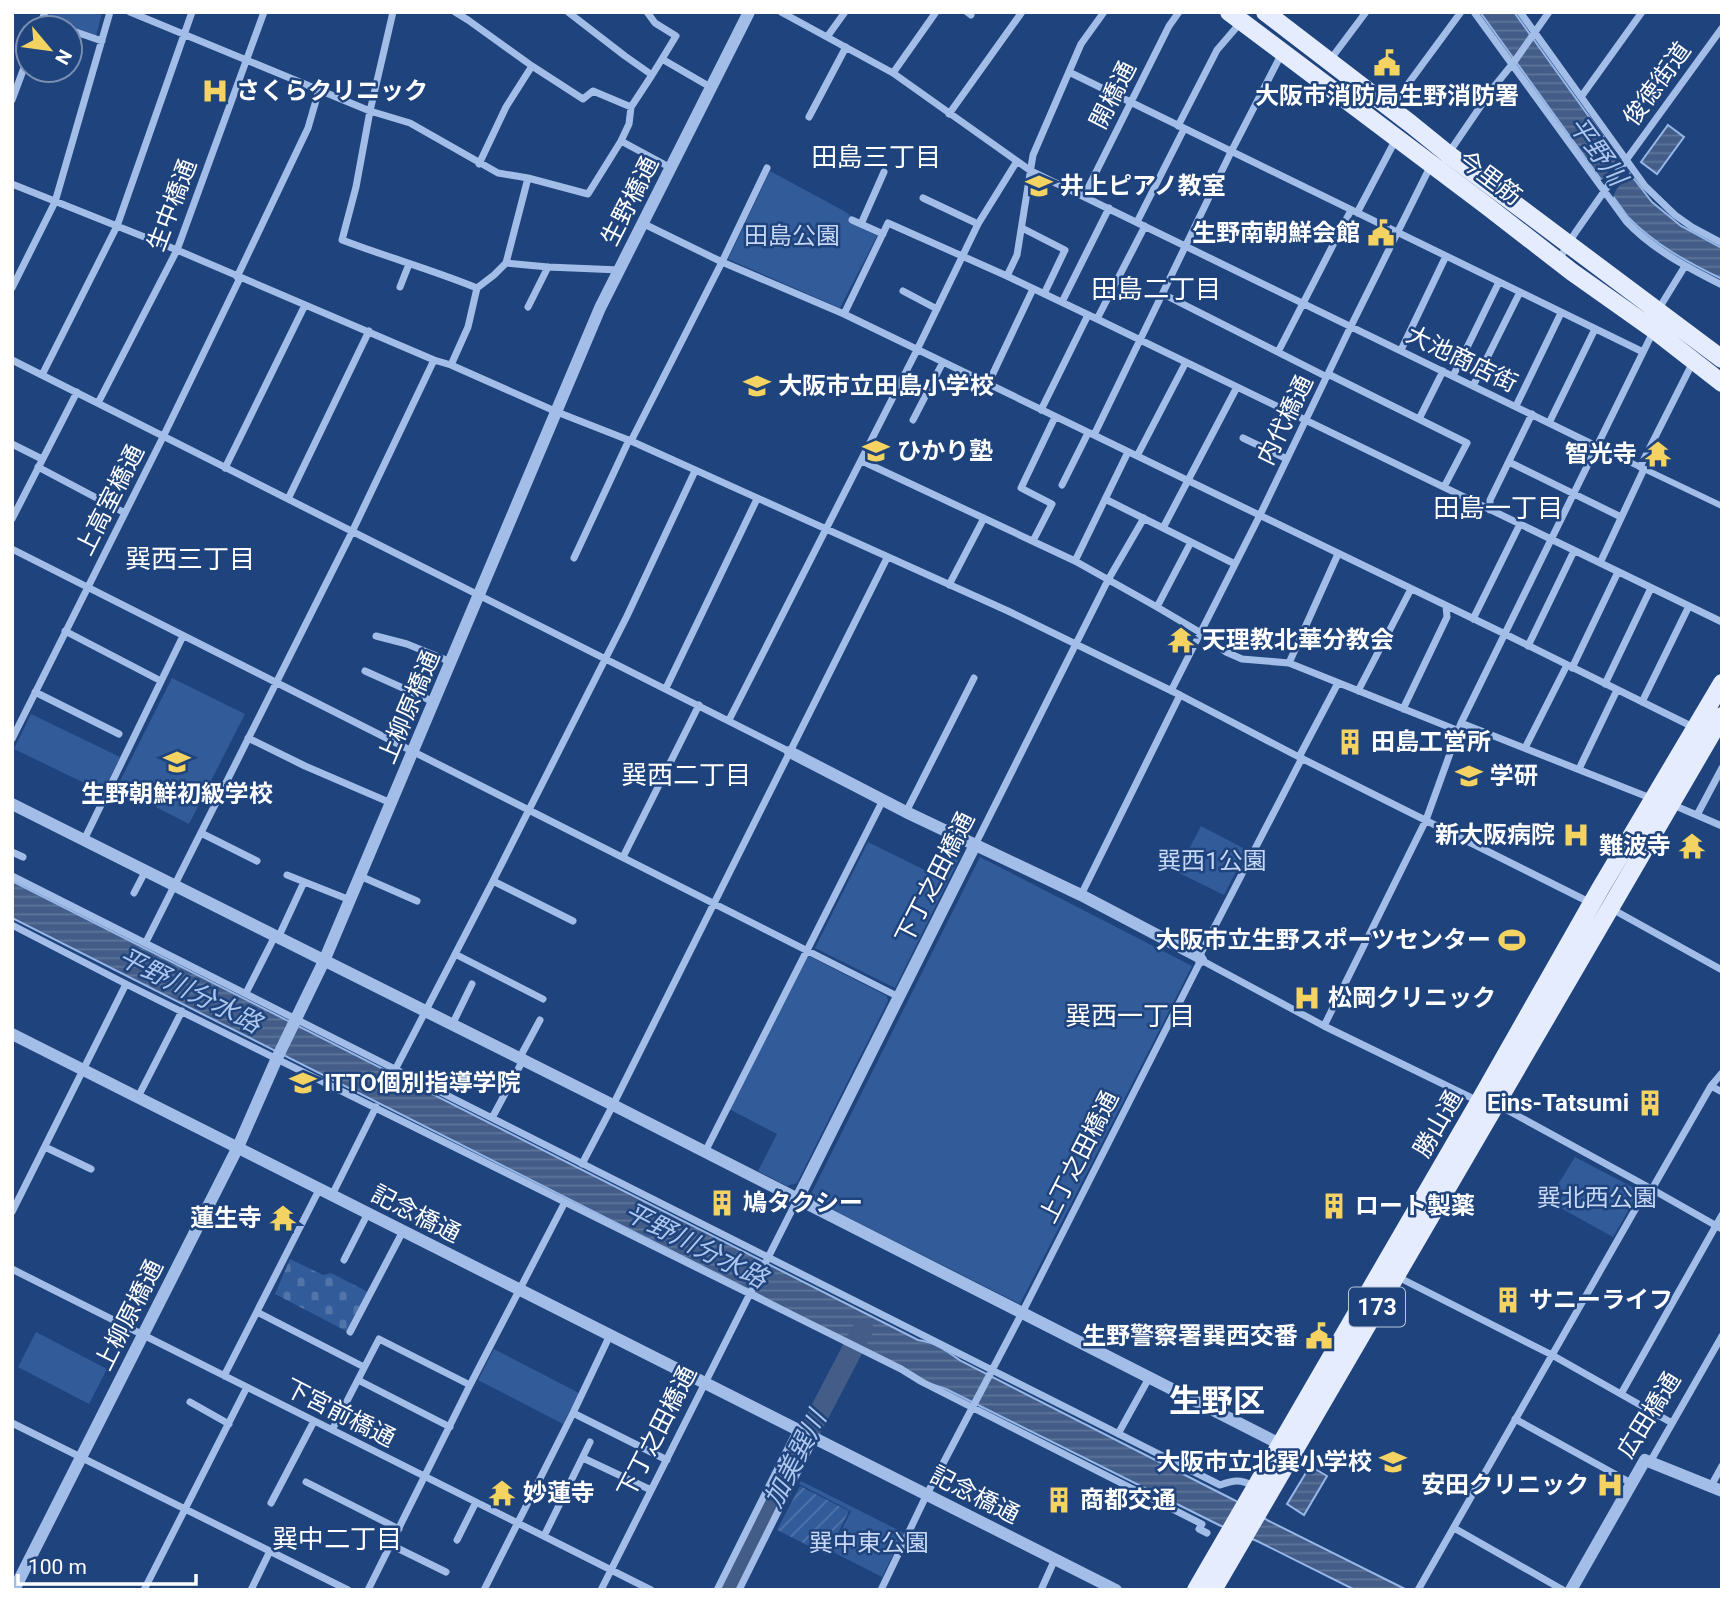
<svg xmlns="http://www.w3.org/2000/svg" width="1734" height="1602" viewBox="0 0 1734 1602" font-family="Roboto,'Noto Sans JP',sans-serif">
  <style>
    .cemetery { fill: url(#cemetery-stones) }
    .park { fill: #325b9a }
    .garden { fill: url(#garden-furrows) }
    .water { fill: url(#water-rules); stroke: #96b7e8; stroke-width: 2 }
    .pier { fill: #1f437c }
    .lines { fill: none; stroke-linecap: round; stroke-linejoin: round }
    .river { stroke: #435d88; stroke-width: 21 }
    .pedestrian { stroke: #a2bde7; stroke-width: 6 }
    .minor { stroke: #a2bde7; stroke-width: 7 }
    .tertiary { stroke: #a2bde7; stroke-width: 12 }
    .primary { stroke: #e4ecfd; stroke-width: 18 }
    .labels { text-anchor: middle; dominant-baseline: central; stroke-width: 5; stroke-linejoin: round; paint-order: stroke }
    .shield { fill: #1f437c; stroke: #bcc7d8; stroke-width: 2 }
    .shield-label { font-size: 23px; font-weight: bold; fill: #fff }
    .street-label { font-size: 24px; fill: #fff; stroke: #1f437c }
    .poi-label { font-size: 24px; font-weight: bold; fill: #fff; stroke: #1f437c; text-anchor: start }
    .park-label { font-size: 24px; fill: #c6d8f5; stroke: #1f437c }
    .water-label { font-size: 26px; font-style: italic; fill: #adc7ef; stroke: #1f437c }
    .neighbourhood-label { font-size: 26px; fill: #fff; stroke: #1f437c }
    .district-label { font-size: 32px; font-weight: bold; fill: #fff; stroke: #1f437c }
  </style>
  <defs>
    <pattern id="cemetery-stones" width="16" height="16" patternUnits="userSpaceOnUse" patternTransform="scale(1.75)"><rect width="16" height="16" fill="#325b9a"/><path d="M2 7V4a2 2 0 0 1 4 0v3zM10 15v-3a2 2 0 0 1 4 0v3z" fill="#5174a9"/></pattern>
    <pattern id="garden-furrows" width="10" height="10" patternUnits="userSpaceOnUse" patternTransform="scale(1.75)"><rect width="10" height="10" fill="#325b9a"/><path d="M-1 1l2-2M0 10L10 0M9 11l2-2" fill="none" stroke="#5174a9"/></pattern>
    <pattern id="water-rules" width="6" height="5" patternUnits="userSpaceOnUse" patternTransform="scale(1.75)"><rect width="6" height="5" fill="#435d88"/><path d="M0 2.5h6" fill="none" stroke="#5f759a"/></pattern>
  </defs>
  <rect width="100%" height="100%" fill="#1f437c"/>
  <path class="cemetery" d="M290,1259L323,1275L331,1273L368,1292L348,1332L275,1294Z"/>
  <path class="park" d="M49,12H102V13L96,36L49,20L47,16Z
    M770,171L844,211L851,216L849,222L877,236L840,308L728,259Z
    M172,678L245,714L189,824L117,787Z
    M31,714L120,757L103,792L14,749Z
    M1201,826L1247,850L1224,895L1177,872Z
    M868,842L941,878L955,853L961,855L895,988L815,948Z
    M980,857L1192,966L1020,1304L809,1198Z
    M807,955L887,996L888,1001L797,1183L787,1186L758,1171L777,1134L729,1109Z
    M1575,1157L1636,1189L1638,1194L1613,1237L1557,1206L1563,1195L1554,1191Z
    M36,1332L107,1369L89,1404L18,1367Z
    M494,1349L579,1393L563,1424L478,1380Z
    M801,1481L904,1533L882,1577L831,1551L851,1511L799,1484Z"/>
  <path class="garden" d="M800,1486L849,1511L827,1555L777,1530Z"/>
  <path class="water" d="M1480,12H1514L1628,171L1652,202L1681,226L1722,248V279C1687,262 1655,245 1628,217Z
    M1668,125L1684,137L1657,174L1641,162Z
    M12,881L918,1340C935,1342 947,1351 961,1361L1234,1500L1269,1521L1407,1590H1355L1257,1541L1219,1525L968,1400L946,1389L925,1382L757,1294L12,918Z
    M1310,1466L1327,1476L1304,1515L1287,1504Z"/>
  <path class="pier" d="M1617,154L1630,172L1616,190L1613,198L1600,180L1603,179L1617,159Z"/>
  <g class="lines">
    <path class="river" d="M727,1590L863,1329"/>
    <path class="pedestrian" d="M1596,446L1722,506"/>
    <path class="minor" d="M130,12L370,111L410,123L498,173L528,178L588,194L621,141L629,124L631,107L652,75
      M393,12L370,111L356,187L342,240C387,257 433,270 477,288L494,275L506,263L548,267L620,270
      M455,12L468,20L532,66L506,107L479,164
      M568,12L625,56L652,75L662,59L712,88
      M647,12L655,23L676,36L662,59
      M781,12L893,73L1031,171L1596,446
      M967,12L971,15
      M1474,12L1626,221C1653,250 1687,267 1722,285
      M1520,12L1645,186L1675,215L1692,227L1722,243
      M42,20L64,28
      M39,28L45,12
      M70,30L102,41
      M827,37L845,12
      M1330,60L1366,12
      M532,66L583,99L593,91L631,107
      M1069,72L1643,352
      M893,73L936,12
      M1581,97L1642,12
      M12,100L28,57
      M1391,107L1461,12
      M949,114L1022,12
      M809,117L846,47
      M1178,126L1217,50L1241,22
      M621,141L671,168
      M1448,154L1493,88L1514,62L1549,12
      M12,184L177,250L434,360L451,365L557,412L631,441L1008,611L1180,695L1299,757L1591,903
      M1084,196L1169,26L1179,12
      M923,198L978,224
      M1357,213L1396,139
      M852,220L883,234
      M1137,222L1184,129
      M642,223L722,262L844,314L1505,634L1695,728
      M861,224L884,172
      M1022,228L1065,250L1044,294
      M1558,261L1575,233L1624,163L1722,28
      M506,263L528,178
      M1007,276L1017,255L1033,155L1081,44L1104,12
      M237,277L308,128L319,90
      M400,287L409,264
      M12,288L55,202L110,12
      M903,291L937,309
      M1163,294L1327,377
      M1062,302L1109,208
      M528,307L548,267
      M1658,310L1685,266
      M844,314L888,223L1007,276L1097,319L1722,622
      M1097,319L1145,226
      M1401,350L1446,256
      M1278,352L1351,210
      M12,360L790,752
      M451,365L468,327L477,288
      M1328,374L1467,443L1444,487
      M42,375L117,226L192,12
      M1453,376L1499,282
      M988,384L1033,289
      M1473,386L1520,292
      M98,403L177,250L264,12
      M1516,406L1561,313
      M1041,410L1088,315
      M1419,419L1443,371
      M913,420L943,362
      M1549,423L1595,329
      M1094,435L1231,152L1282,53
      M1243,438L1287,459
      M631,441L722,262L767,168
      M12,444L42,459
      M1137,456L1186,362
      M862,461L1075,561L1157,607L1201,633L1226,652L1242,659L1289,663L1459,731
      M1509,462L1621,517
      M38,467L125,513
      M1640,467L1693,362
      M225,468L305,305
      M1062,485L1088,433
      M288,499L369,331
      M1105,499L1235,564
      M1490,510V500L1532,414
      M12,519L77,392
      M1163,528L1237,387
      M1033,541L1052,504L1021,488L1055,417
      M12,549L899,997
      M574,558L629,440
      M1075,561L1128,452
      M1600,563L1644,469
      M949,585L984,518
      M1157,607L1191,542
      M1473,619L1520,524
      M65,631L161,681
      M376,636L407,644L451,662
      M1528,646L1574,551
      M1289,663L1338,554
      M1572,668L1618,572
      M365,671L434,702
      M1605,684L1651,588
      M666,688L757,499
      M1171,691L1260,515L1351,326L1431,165
      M1358,691L1411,589
      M35,692L119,734
      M1642,702L1689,606
      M1403,709L1447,617L1446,606
      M729,720L917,350L978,224L1017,161
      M1461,723L1653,799
      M248,738L305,766L391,803
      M12,739L163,437L240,278
      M1525,748L1567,665
      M1299,757L1338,683
      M1579,769L1617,690
      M1671,804L1722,826
      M906,812L974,678
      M1697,815L1722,768
      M201,833L257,861
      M84,840L183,636
      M975,845L1108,580L1144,518
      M12,852L23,857
      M623,857L699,705
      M287,875L350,900
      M12,876L1220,1485C1234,1480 1240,1479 1254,1486
      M360,876L417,901
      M493,881L573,921
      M134,893L146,870
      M1081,895L1180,695
      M1612,909L1722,970
      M12,925L126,984L901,1369L922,1382L1202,1524L1199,1529L1207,1533
      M278,938L304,882
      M146,942L352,532L434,360
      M455,954L543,999
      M1199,957L1302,758
      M246,993L275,936
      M452,1025L472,984
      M1324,1026L1426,820L1461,723L1654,330
      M519,1059L540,1020
      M395,1070L493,881L627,616L695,471
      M1711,1086L1722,1092
      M138,1097L182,1011
      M1496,1104L1648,1187L1722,1229
      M492,1118L523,1060
      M45,1147L91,1169
      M705,1152L883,800
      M582,1164L613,1105L887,558
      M1652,1189L1711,1086L1722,1073
      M332,1195L376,1107
      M12,1212L126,984
      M344,1260L368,1213
      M12,1269L651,1590
      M1398,1277L1552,1355L1672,1423
      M257,1312L364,1367
      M350,1332L403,1231
      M224,1376L320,1188
      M358,1380L450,1427
      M1621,1394L1722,1215
      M190,1402L229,1424
      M573,1413L667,1460
      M1515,1419L1631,1483
      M12,1423L348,1590
      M332,1430L379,1339L470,1385
      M1118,1434L1149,1378
      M583,1458L651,1490
      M1650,1462L1722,1336
      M306,1482L399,1529
      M1711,1486L1722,1466
      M271,1503L314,1421
      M1454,1528L1563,1590
      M544,1536L590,1442
      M457,1540L476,1502
      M391,1545L446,1572
      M144,1590L247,1387
      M251,1590L270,1551
      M368,1590L470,1385L565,1202
      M484,1590L573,1413L610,1335
      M601,1590L797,1200
      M717,1590L797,1430
      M739,1590L814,1439
      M881,1590L927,1494L1022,1313L1201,960L1324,1026L1478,1101
      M1041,1590L1055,1559
      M1418,1590L1648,1187"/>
    <path class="tertiary" d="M790,752L906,812L1081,895L1199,957L1201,960
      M12,804L613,1105L1280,1444
      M12,1034L1116,1590
      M797,1200L975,845
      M14,1590L238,1147L277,1058L324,961L600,308L749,12
      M1571,1590L1645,1460L1722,1491"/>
    <path class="primary" d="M1229,12L1487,206L1572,272L1654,330L1722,383
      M1265,12L1411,124L1448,154L1722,359
      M1196,1590L1479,1102L1600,889L1722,683
      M1213,1590L1722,716"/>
  </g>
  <defs>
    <g id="civic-bare" transform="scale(2.1)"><path d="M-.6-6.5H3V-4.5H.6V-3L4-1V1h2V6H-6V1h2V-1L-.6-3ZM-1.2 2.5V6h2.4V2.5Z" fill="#f4d362" stroke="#1f437c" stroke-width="2.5" paint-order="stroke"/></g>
    <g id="hospital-bare" transform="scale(2.1)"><path d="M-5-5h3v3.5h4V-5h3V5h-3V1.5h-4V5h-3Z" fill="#f4d362" stroke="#1f437c" stroke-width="2.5" paint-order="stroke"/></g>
    <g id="school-bare" transform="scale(2.1)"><path d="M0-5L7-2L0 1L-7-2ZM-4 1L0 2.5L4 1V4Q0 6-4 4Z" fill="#f4d362" stroke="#1f437c" stroke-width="2.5" paint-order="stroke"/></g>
    <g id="temple-bare" transform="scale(2.1)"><path d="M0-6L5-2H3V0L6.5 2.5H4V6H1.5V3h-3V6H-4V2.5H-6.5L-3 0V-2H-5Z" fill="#f4d362" stroke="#1f437c" stroke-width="2.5" paint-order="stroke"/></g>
    <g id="building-bare" transform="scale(2.1)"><path d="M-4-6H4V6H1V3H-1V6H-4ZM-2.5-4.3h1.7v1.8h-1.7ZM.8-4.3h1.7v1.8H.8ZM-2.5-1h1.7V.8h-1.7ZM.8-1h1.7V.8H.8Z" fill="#f4d362" stroke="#1f437c" stroke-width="2.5" paint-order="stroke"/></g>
    <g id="stadium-bare" transform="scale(2.1)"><path d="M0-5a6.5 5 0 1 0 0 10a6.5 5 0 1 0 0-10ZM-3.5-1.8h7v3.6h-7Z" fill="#f4d362" stroke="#1f437c" stroke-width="2.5" paint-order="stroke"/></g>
  </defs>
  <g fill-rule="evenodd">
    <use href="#civic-bare" x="1387" y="63"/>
    <use href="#hospital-bare" x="215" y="91"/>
    <use href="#school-bare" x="1039" y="186"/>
    <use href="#civic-bare" x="1381" y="233"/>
    <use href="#school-bare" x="757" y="386"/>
    <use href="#school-bare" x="876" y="451"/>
    <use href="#temple-bare" x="1658" y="454"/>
    <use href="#temple-bare" x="1181" y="640"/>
    <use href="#building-bare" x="1350" y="742"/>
    <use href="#school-bare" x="177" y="762"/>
    <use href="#school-bare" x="1469" y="776"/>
    <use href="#hospital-bare" x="1576" y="835"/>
    <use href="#temple-bare" x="1692" y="846"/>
    <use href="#stadium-bare" x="1512" y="940"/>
    <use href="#hospital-bare" x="1307" y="998"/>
    <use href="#school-bare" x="303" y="1083"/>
    <use href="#building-bare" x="1650" y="1103"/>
    <use href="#building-bare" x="722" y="1203"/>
    <use href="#building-bare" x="1334" y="1206"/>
    <use href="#temple-bare" x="283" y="1218"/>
    <use href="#building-bare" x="1508" y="1300"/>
    <use href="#civic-bare" x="1319" y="1336"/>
    <use href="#school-bare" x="1393" y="1462"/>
    <use href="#hospital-bare" x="1610" y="1485"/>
    <use href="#temple-bare" x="502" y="1493"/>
    <use href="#building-bare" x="1059" y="1500"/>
  </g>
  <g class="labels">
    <rect class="shield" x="1349" y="1287.5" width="56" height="39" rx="5"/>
    <g class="shield-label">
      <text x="1377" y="1307">173</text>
    </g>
    <g class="street-label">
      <text transform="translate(1657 84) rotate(-54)">俊徳街道</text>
      <text transform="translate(1113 95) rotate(-63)">開橋通</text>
      <text transform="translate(1490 178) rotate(37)">今里筋</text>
      <text transform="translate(630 201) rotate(-63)">生野橋通</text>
      <text transform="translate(172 205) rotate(-69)">生中橋通</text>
      <text transform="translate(1462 359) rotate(26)">大池商店街</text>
      <text transform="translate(1285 420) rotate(-64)">内代橋通</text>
      <text transform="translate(110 500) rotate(-63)">上高室橋通</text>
      <text transform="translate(409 707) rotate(-67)">上柳原橋通</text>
      <text transform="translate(935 878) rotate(-63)">下丁之田橋通</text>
      <text transform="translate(1438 1124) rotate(-60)">勝山通</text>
      <text transform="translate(1079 1157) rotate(-63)">上丁之田橋通</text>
      <text transform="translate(416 1214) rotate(27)">記念橋通</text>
      <text transform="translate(129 1315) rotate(-63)">上柳原橋通</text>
      <text transform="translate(340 1413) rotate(27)">下宮前橋通</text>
      <text transform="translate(1649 1415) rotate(-58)">広田橋通</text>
      <text transform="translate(657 1432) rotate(-63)">下丁之田橋通</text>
      <text transform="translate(975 1495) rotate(27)">記念橋通</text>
    </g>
    <g class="poi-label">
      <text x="236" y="91">さくらクリニック</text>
      <text x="1387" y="96" text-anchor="middle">大阪市消防局生野消防署</text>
      <text x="1060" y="186">井上ピアノ教室</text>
      <text x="1360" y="233" text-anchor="end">生野南朝鮮会館</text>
      <text x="778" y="386">大阪市立田島小学校</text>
      <text x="897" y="451">ひかり塾</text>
      <text x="1637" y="454" text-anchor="end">智光寺</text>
      <text x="1202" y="640">天理教北華分教会</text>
      <text x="1371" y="742">田島工営所</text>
      <text x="1490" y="776">学研</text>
      <text x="177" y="794" text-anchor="middle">生野朝鮮初級学校</text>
      <text x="1555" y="835" text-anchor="end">新大阪病院</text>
      <text x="1671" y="846" text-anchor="end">難波寺</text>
      <text x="1491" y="940" text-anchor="end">大阪市立生野スポーツセンター</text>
      <text x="1328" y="998">松岡クリニック</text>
      <text x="324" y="1083">ITTO個別指導学院</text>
      <text x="1629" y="1103" text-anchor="end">Eins-Tatsumi</text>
      <text x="743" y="1203">鳩タクシー</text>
      <text x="1355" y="1206">ロート製薬</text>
      <text x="262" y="1218" text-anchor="end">蓮生寺</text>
      <text x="1529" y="1300">サニーライフ</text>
      <text x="1298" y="1336" text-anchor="end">生野警察署巽西交番</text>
      <text x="1372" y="1462" text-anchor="end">大阪市立北巽小学校</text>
      <text x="1589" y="1485" text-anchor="end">安田クリニック</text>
      <text x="523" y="1493">妙蓮寺</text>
      <text x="1080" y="1500">商都交通</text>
    </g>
    <g class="park-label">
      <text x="792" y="236">田島公園</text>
      <text x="1212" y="861">巽西1公園</text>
      <text x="1597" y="1198">巽北西公園</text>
      <text x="869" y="1543">巽中東公園</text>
    </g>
    <g class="water-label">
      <text transform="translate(1598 151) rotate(54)">平野川</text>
      <text transform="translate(190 990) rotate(27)">平野川分水路</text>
      <text transform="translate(696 1245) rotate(27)">平野川分水路</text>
      <text transform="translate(795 1459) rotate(-63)">加美巽川</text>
    </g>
    <g class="neighbourhood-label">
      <text x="876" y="157">田島三丁目</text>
      <text x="1156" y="289">田島二丁目</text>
      <text x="1498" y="508">田島一丁目</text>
      <text x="190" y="559">巽西三丁目</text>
      <text x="686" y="775">巽西二丁目</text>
      <text x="1130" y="1016">巽西一丁目</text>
      <text x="337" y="1539">巽中二丁目</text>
    </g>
    <g class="district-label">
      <text x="1217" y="1401">生野区</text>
    </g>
  </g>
  <rect width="1734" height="1602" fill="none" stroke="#ffffff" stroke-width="28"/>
  <g transform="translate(49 49) rotate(119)"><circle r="33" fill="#1f437c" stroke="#798eb0" stroke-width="2"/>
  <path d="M0-5L12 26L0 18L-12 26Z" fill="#f4d362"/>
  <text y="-10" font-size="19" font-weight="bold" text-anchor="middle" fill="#ffffff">N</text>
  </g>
  <path d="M18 1574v10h178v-10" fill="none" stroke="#ffffff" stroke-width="3.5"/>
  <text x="28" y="1574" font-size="21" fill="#ffffff" stroke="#1f437c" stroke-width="5" paint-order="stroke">100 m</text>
</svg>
